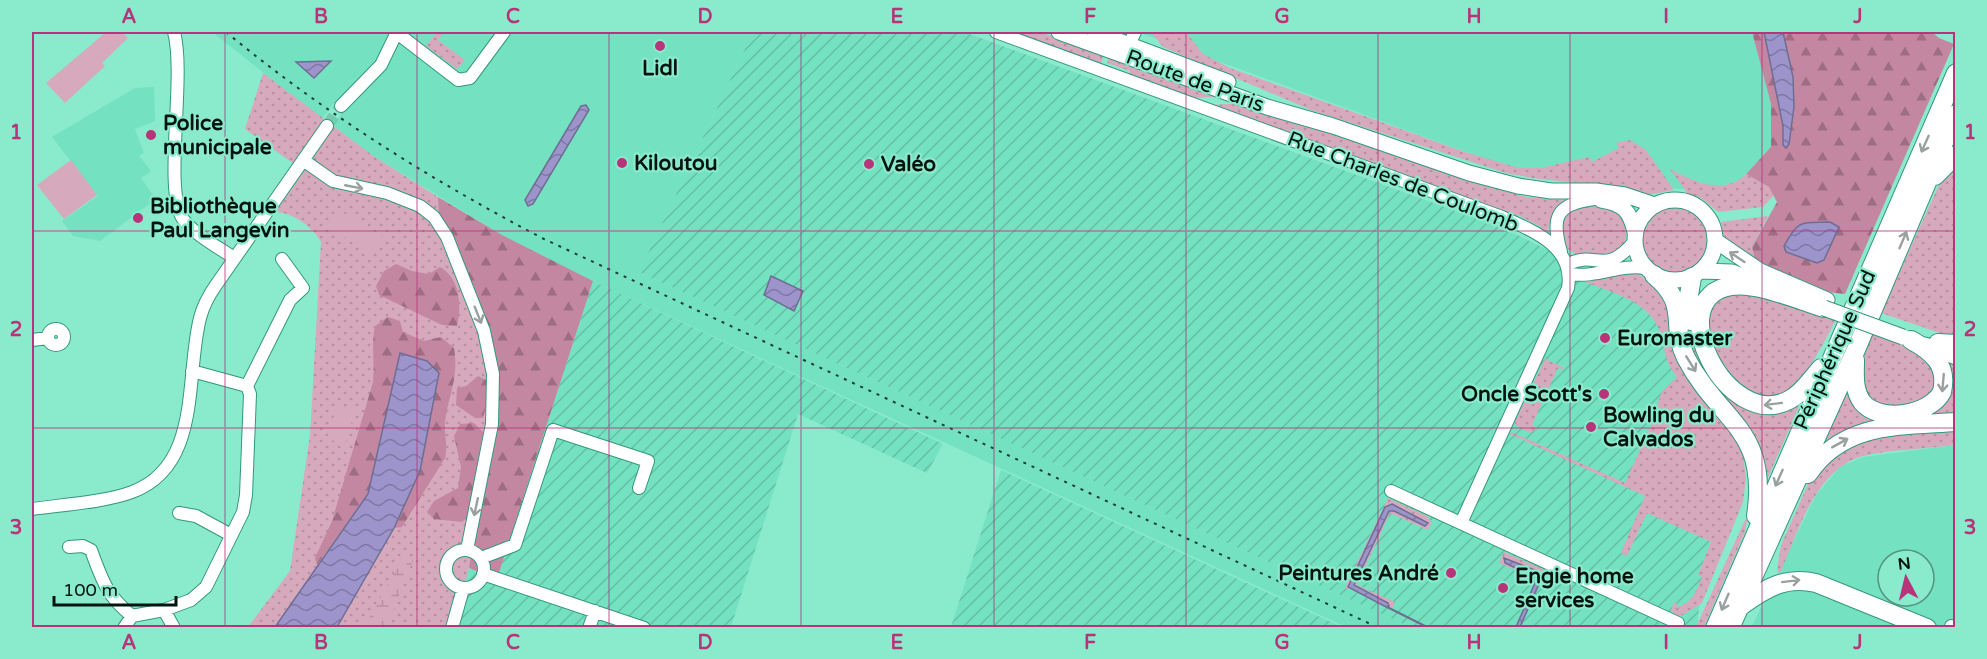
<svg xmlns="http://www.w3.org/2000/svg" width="1987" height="659" viewBox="0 0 1987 659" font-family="'Varela Round',sans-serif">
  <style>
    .built { fill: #74e1c1; fill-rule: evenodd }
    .industrial { fill: url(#industrial-furrows) }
    .grass { fill: url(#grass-dots) }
    .forest { fill: url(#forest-firs) }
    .wetland { fill: url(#wetland-marsh) }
    .garden { fill: #d7a9bc }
    .water { fill: url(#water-waves); stroke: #6e6e93; stroke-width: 1.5 }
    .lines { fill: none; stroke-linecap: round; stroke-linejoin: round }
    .stream { stroke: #6e6e93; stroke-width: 2 }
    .minor-tunnel { stroke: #75cab0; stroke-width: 12; stroke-dasharray: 12 6; stroke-linecap: butt }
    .minor-casing { stroke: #32987d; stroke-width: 14 }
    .major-casing { stroke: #32987d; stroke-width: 17 }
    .highway-casing { stroke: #32987d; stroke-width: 20 }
    .minor { stroke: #fff; stroke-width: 12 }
    .major { stroke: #fff; stroke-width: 15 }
    .highway { stroke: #fff; stroke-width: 18 }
    .rail { stroke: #1d3f34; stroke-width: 2; stroke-dasharray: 3 6; stroke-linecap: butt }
    .major-bridge-casing { stroke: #32987d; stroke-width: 17; stroke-linecap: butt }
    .major-bridge { stroke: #fff; stroke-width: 15 }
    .oneway { stroke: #99a19f }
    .grid { fill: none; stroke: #b7347a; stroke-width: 1.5; stroke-opacity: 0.55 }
    .poi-dot { fill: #b7347a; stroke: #8aeacc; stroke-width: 2 }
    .labels { text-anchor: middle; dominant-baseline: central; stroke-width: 4.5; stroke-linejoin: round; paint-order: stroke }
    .poi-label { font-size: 21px; font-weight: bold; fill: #01140e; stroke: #8aeacc; text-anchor: start }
    .street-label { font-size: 21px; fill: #01140e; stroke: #8aeacc }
    .neatline { fill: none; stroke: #b7347a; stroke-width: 2 }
    .grid-label { font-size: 20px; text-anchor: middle; font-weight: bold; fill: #b7347a }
  </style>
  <defs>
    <pattern id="industrial-furrows" width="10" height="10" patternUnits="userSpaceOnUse" patternTransform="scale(1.5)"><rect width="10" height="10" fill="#74e1c1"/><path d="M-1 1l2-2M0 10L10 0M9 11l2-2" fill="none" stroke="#63c0a5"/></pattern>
    <pattern id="grass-dots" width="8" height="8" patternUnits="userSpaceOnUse" patternTransform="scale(1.5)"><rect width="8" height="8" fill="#d7a9bc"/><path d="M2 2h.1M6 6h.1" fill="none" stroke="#b791a0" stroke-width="1.8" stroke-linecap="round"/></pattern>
    <pattern id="forest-firs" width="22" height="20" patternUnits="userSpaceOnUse" patternTransform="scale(1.5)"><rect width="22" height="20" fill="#c487a2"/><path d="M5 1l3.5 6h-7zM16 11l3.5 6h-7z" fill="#9d6d82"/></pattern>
    <pattern id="wetland-marsh" width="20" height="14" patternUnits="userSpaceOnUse" patternTransform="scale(1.5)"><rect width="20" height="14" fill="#d7a9bc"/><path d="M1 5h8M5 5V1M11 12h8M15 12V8" fill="none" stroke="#b791a0"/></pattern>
    <pattern id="water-waves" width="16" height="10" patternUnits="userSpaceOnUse" patternTransform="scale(1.5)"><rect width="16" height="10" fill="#9d94cc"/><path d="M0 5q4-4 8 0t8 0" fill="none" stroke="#7e78a4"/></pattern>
  </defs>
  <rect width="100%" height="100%" fill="#8aeacc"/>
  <path class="built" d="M212,32H753L639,272L1410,627H1346L593,281L502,235L372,155L333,126L343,111L333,104L322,119Z
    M1138,32H1752L1771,104V147L1737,183L1691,190L1529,175Z
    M154,87L155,121L135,129L144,153L139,156L151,171L141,178L156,199L100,241L73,236L62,221L98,196L52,137L135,88Z
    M1955,445V627L1751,628L1816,495L1840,467L1863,457ZM1888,560H1924V596H1888Z"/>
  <path class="industrial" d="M753,32H964L1505,229L1649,300L1735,448L1700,599L1697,627H1410L639,272Z
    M593,281L943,444L927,473L798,414L731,627L453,628L469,568L497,578Z
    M1001,470L1342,627H951Z"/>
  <path class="grass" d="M437,32H444L438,40L465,60L457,69L426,46Z
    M1008,32H1040L1104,55L1101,63Z
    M1151,32H1186L1203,54L1230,68L1465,152L1519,168H1541L1589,157L1592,162L1619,148L1616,143L1630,140L1646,150L1674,190L1648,195L1611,187L1532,178L1506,173L1311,110L1163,47Z
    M1109,57L1226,96L1194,98L1129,75L1130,71L1107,63Z
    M263,73L372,155L438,197L439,223L489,350L485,461L469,568L453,627H386L388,624L370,621L364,627H337L394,528L368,494L275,627H248L290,571L310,435L321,242C313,227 292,212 275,212L304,171L245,129Z
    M1244,103L1468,181L1526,197L1569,201C1554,208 1552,215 1548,230L1554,239L1540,230L1541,227L1518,215L1516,218L1212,105Z
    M1955,161V338L1881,313L1942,178Z
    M1670,169C1694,182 1724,196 1746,174L1769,187L1774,195L1763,207L1718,212L1701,198L1687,193Z
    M1595,203L1620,212C1646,262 1584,270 1563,244L1562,224L1569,211Z
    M1640 241a34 34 0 1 1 68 0a34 34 0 1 1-68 0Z
    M1768,216L1752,247L1755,260L1724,238L1721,222Z
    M1637,273L1668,295L1681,354L1736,437L1743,455L1746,478L1743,502L1702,603L1678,618L1671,610L1675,601L1678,607C1693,602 1696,591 1702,577L1698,575L1711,542L1647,513L1627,556L1621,553L1645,496L1510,434L1511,432L1625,483L1653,421L1661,393L1677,377C1664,360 1666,353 1660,333C1652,302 1611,292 1585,282L1616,274Z
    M1734,289L1836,319C1826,339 1804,384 1783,393C1753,407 1733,379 1719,356C1715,351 1708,343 1707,337C1705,327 1708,314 1709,304Z
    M1687,328C1696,356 1727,410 1761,412C1774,413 1789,406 1801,402L1763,489L1762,478L1689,355Z
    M1872,332L1919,352L1938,377L1931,396C1898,410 1855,414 1862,363C1863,353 1869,342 1872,332Z
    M1545,359L1563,367L1564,370L1558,368L1532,425L1538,428L1530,433L1515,425V421Z
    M1947,361L1955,363V418L1822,446L1847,387L1854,400L1927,412Z
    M1955,429V445C1926,449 1892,449 1863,456C1815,469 1798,533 1780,573L1777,570L1781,545L1809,482L1826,457L1875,435Z
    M1388,498L1429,517L1428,519L1432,521L1428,530L1390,513L1357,585L1395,602L1392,609L1354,585L1389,511H1394L1424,525L1428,523L1385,507L1348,590L1345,588Z
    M1745,520H1747L1745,532L1704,627H1696Z
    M1504,552L1547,571L1542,581V577L1505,563L1538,580L1499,563Z"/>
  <path class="forest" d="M1752,32H1932L1939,38L1954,44L1845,294L1826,292L1755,260L1752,247L1777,202L1769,187L1746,174L1771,147V104Z
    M438,197L502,235L593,281L497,579L469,568L485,461L489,350L439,223Z
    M396,264L412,271L429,274L440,267C460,278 462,306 457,326L442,325L379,295L376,286L384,271Z
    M388,317L400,321L403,332L424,341L441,337L454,348C459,377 449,394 445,421C444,434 448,446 445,458L402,527L394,528L420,471L400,353L368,494L317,565L315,558L332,521L373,382C375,363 371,345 375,326Z
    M478,376L486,380L489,394L483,418H475L456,405L457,388L466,386Z
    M474,423L483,432L468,517L462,522L434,519L427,512L434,501L458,488L461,467L454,436L460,424Z"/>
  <path class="wetland" d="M406,558L413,560L388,624L386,627H364L401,561Z"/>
  <path class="garden" d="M106,32H122L128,38L102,63L105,66L65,103L46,83Z
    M71,160L97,195L64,219L37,185Z
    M337,209L384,238L373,255L326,226Z
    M337,406L355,411L345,444L327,439Z"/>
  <path class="water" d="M1764,32H1783L1793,77L1794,107L1789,144L1786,148L1783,145V126Z
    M331,61L314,78L296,62Z
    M586,105L589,110L533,204L528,206L525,200L581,106Z
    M1830,222L1839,227L1824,260L1817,263L1786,252L1784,246C1799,219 1800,223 1830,222Z
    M771,276L803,291L794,311L764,295Z
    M400,353L427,361L439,373L420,471L394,528L337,627H275L368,494Z
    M1392,504L1428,523L1425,526L1394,511H1389L1354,585L1388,603L1389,606L1386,607L1348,587L1385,507Z
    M1504,558L1537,571L1542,577L1520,627H1516L1537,578L1505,563Z"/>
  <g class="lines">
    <path class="stream" d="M1387,607L1429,628"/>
    <path class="minor-tunnel" d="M327,126L341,106"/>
    <g class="minor-casing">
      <path id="minor" d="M174,32C186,77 163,190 183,219C195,235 218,247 234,258
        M996,32L1502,217C1534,231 1575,247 1568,288L1461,523
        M397,33L458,80L470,78L504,32
        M1126,51L1135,32
        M341,106L381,65L397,32
        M303,160L333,181L387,193L420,206L434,217L447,237L484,331L493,374L492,424L467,550
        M1561,252C1551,217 1556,204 1594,199
        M1568,264C1597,250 1604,277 1634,242
        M1570,274C1598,278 1619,264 1645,268
        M48 337a8 8 0 1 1 16 0a8 8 0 1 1-16 0Z
        M32,340L48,338
        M247,386L290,300L303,288L282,259
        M1391,491L1678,623
        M32,509C60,505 106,502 132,492C202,466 185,377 200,318C203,306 209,295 216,285L327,126
        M179,513L196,516L231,535
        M69,547L83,546L91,550C102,580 107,596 132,616
        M446 569a19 19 0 1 1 38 0a19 19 0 1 1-38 0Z
        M481,558L515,545L553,430L648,461L639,488
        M483,574L644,628
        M164,610L174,628
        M1951,626L1952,628
        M124,628L132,616L164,610L191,600L206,587L243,512L246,495L250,394L247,386L192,371
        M452,628L463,589
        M589,628L595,611"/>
    </g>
    <g class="major-casing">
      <path id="major" d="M1059,32L1267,107L1333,126L1469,173L1518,186L1551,191H1596L1625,195L1655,205
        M1095,32L1228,82
        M1635 240a40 40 0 1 1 80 0a40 40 0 1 1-80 0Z
        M1601,200C1623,203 1630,211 1635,232
        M1716,241L1760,271L1827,300
        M1701,271L1732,272L1762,284
        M1925,345L1956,357"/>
    </g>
    <g class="highway-casing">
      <path id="highway" d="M1935,176L1956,155
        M1654,275C1691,306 1669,324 1686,358C1720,423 1769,428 1756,516
        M1690,321L1689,295L1692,277
        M1938,343L1956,344
        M1855,360C1855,375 1853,389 1862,402C1880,424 1930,415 1942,392C1948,365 1933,352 1911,340
        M1821,368C1811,379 1802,394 1789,400C1727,433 1659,297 1731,286C1757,282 1798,300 1824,308
        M1808,474C1843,422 1899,426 1956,422
        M1741,606C1766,588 1785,576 1816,583L1927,628
        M1715,628L1956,73
        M1730,628L1855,352L1956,114"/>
    </g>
    <use href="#minor" class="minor"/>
    <use href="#major" class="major"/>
    <use href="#highway" class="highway"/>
    <path class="rail" d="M226,32C324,113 431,180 544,239L1379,628"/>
    <g class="major-bridge-casing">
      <path id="major-bridge" d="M1824,308L1903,337"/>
    </g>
    <use href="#major-bridge" class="major-bridge"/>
  </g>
  <defs><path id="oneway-shaft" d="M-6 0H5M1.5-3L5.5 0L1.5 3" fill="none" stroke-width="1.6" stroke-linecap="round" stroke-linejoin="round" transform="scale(1.5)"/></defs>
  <g class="oneway">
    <use href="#oneway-shaft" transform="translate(1925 144) rotate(114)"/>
    <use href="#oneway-shaft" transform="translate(354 187) rotate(11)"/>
    <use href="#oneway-shaft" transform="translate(1903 240) rotate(-67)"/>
    <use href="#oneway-shaft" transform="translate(1737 257) rotate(-146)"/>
    <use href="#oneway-shaft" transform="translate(478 315) rotate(68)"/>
    <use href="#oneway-shaft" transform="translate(1691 364) rotate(58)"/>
    <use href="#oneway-shaft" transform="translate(1943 383) rotate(95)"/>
    <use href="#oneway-shaft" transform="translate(1773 404) rotate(173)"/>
    <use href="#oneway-shaft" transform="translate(1840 443) rotate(-29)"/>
    <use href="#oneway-shaft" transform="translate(1779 478) rotate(114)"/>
    <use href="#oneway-shaft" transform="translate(476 507) rotate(102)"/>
    <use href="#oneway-shaft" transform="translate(1791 581) rotate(-7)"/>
    <use href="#oneway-shaft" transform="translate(1725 602) rotate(113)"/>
  </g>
  <path class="grid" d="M225,32V628M417,32V628M609,32V628M801,32V628M994,32V628M1186,32V628M1378,32V628M1570,32V628M1762,32V628M32,231H1956M32,428H1956"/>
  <g class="poi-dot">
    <circle cx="660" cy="46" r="6"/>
    <circle cx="151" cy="135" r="6"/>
    <circle cx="622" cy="163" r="6"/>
    <circle cx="869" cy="164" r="6"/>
    <circle cx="138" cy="218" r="6"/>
    <circle cx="1605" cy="338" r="6"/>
    <circle cx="1604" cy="394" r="6"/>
    <circle cx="1591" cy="427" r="6"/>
    <circle cx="1451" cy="573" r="6"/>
    <circle cx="1503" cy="588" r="6"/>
  </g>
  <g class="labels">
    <g class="poi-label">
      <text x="660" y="68" text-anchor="middle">Lidl</text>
      <text x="163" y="123">Police<tspan x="163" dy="24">municipale</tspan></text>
      <text x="634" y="163">Kiloutou</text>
      <text x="881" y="164">Valéo</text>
      <text x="150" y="206">Bibliothèque<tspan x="150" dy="24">Paul Langevin</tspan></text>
      <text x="1617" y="338">Euromaster</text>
      <text x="1592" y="394" text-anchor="end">Oncle Scott's</text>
      <text x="1603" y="415">Bowling du<tspan x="1603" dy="24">Calvados</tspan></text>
      <text x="1439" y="573" text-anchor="end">Peintures André</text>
      <text x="1515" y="576">Engie home<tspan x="1515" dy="24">services</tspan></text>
    </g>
    <g class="street-label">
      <text transform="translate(1195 81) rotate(20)">Route de Paris</text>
      <text transform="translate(1403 182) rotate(21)">Rue Charles de Coulomb</text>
      <text transform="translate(1835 350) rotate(-66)">Périphérique Sud</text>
    </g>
  </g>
  <rect width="1987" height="659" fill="none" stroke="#8aeacc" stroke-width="66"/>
  <g transform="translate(1906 578) rotate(353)"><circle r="28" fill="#8aeacc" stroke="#539480" stroke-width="1.5"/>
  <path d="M0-4.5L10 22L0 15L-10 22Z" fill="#b7347a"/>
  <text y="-9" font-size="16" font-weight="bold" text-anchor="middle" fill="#01140e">N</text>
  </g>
  <path d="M54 596v9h122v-9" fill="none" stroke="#01140e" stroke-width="3"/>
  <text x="63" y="596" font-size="18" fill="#01140e" stroke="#8aeacc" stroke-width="4.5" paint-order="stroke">100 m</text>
  <rect x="33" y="33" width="1921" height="593" class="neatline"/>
  <g class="grid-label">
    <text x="129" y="23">A</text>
    <text x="321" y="23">B</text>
    <text x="513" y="23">C</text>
    <text x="705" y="23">D</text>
    <text x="897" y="23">E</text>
    <text x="1090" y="23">F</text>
    <text x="1282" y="23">G</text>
    <text x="1474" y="23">H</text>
    <text x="1666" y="23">I</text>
    <text x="1858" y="23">J</text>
    <text x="16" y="139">1</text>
    <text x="1970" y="139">1</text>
    <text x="16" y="336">2</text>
    <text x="1970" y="336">2</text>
    <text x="16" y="534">3</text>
    <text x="1970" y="534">3</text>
    <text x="129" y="649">A</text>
    <text x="321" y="649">B</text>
    <text x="513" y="649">C</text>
    <text x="705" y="649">D</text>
    <text x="897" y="649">E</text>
    <text x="1090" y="649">F</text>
    <text x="1282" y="649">G</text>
    <text x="1474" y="649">H</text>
    <text x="1666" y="649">I</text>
    <text x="1858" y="649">J</text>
  </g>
</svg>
